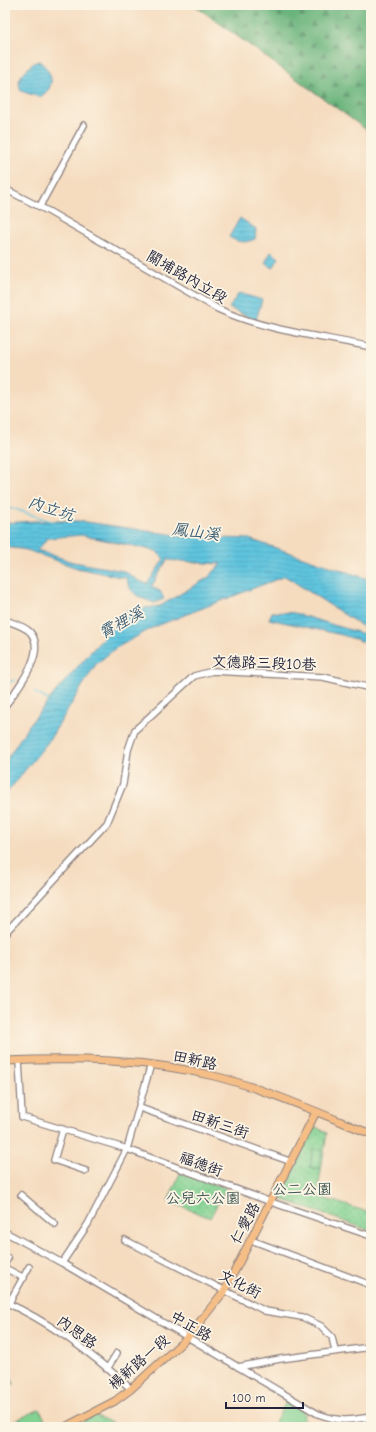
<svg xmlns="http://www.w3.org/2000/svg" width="376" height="1432" viewBox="0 0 376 1432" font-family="'Comic Neue','LXGW WenKai TC',sans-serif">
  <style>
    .grass { fill: url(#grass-dots); stroke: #527a66 }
    .forest { fill: url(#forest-firs); stroke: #466b5c }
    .garden { fill: #82d292; stroke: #527a66 }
    .water { fill: url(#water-rules); stroke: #41738c; fill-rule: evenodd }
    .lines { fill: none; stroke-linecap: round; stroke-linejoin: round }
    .stream { stroke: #60c4de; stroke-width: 1.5 }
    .minor-casing { stroke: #8c7f7d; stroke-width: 8 }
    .major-casing { stroke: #8c7f7d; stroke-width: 9 }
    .minor { stroke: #fff; stroke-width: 5.5 }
    .major { stroke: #f6be87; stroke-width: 7 }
    .labels { text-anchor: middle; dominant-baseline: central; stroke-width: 3.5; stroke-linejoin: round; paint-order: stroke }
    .street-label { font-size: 15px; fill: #22223b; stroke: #fcf5e5 }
    .park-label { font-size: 15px; fill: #3f5755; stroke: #fcf5e5 }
    .water-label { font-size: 16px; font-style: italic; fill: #385b74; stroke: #fcf5e5 }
  </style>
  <defs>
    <pattern id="grass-dots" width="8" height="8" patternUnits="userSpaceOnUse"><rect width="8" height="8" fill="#82d292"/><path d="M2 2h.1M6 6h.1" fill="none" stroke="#70b47f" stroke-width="1.8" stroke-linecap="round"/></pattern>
    <pattern id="forest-firs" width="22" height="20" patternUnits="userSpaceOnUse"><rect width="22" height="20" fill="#69b47c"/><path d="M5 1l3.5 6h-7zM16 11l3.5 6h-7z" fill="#569267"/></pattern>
    <pattern id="water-rules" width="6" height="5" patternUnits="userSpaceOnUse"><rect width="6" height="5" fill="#60c4de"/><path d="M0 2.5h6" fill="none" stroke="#53a8bf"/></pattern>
  </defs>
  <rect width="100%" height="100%" fill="#fcf5e5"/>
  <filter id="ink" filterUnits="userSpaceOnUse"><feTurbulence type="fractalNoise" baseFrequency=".025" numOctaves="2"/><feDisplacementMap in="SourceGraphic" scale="8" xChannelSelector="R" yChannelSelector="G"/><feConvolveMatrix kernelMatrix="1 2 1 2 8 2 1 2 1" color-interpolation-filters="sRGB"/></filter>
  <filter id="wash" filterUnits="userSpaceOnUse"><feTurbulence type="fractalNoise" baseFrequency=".012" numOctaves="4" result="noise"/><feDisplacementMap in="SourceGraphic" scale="16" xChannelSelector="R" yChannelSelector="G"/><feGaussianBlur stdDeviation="0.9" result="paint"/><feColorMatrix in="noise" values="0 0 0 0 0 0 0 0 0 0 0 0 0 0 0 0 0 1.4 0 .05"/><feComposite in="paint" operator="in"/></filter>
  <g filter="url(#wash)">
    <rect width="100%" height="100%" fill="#f5dcbf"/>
    <path class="grass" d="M314,1126L327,1133L317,1196L371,1213V1231L281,1199Z
      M180,1173L226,1188L210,1218L168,1201Z
      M95,1415L120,1427H73Z"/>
    <path class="forest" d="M194,5H371V133Z"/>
    <path class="garden" d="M313,1149L322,1150L319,1169L310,1167Z
      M5,1362L14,1384L5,1388Z
      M286,1402L304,1412L303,1427H272Z
      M40,1409L48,1427H8L6,1425Z"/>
    <path class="water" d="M39,61C53,72 57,88 39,97L21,91C20,88 19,85 19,82C20,74 33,62 39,61Z
      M240,218L256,229L255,239C245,243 239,243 229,237Z
      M271,252L279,258L273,268L265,263Z
      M239,293L262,300L256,320L229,308Z
      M34,521H79L190,537L249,539L371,580V644L342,635L269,619L272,612L294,613L367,635L365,628L285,576L154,627L116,648L96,664L48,742L5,795V762L29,725L57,690L127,611L160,606L209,577L221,564L167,560L151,587L160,591L164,599L154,603C137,596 132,596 126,578L77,568L27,550L5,547V523ZM81,535L156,551L164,559L147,584L139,581L124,571L73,562L37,550L48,538Z"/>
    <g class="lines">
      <path class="stream" d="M5,508L15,509L53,522
        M5,683L15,680
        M34,692L50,701"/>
    </g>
  </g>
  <g filter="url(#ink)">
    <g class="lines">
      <g class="minor-casing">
        <path id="minor" d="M5,189L48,211L218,309C266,331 320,336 371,347
          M40,206L84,125
          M5,620C13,623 24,626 30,632C48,652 17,689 5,706
          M5,933L107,823L123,784L128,750L135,730L194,676L213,671L323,677L371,688
          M19,1060L22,1117L127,1149L271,1202L371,1236
          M140,1108L292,1162
          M63,1129L54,1160L86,1171
          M21,1195L55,1224
          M5,1232L62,1263L318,1414C341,1422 347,1421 371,1417
          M125,1240L265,1311L302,1317L321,1326L332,1337L335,1351
          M251,1240L371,1285
          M5,1263L8,1258
          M62,1263L88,1224L127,1149L151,1064
          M5,1268L24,1278
          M5,1302C50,1322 95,1356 131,1389
          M9,1303L29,1267
          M238,1367L280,1359L371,1347
          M107,1369L117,1353"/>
      </g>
      <g class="major-casing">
        <path id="major" d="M5,1061C75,1058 145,1059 214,1076C266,1089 321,1114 371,1134
          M65,1427L115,1401L131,1389L187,1338L225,1290L316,1112"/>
      </g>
      <use href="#minor" class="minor"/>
      <use href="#major" class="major"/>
    </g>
  </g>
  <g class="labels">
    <g class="street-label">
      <text transform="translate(187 277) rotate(30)">關埔路內立段</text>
      <text transform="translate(264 663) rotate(2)">文德路三段10巷</text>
      <text transform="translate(195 1060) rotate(12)">田新路</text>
      <text transform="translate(220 1124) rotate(19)">田新三街</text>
      <text transform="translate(201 1164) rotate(20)">福德街</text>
      <text transform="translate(245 1223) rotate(-62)">仁愛路</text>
      <text transform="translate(240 1284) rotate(27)">文化街</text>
      <text transform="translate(191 1326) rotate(30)">中正路</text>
      <text transform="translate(77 1332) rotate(36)">內思路</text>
      <text transform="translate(139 1362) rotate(-41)">楊新路一段</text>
    </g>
    <g class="park-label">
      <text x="302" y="1189">公二公園</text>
      <text x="203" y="1198">公兒六公園</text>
    </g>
    <g class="water-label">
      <text transform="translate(51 509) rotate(18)">內立坑</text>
      <text transform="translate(196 532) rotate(7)">鳳山溪</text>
      <text transform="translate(121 623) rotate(-29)">霄裡溪</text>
    </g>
  </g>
  <rect width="376" height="1432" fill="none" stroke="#fcf5e5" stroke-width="20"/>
  <path d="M226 1402v6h77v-6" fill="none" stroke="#22223b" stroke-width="2"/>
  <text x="232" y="1402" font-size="12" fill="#22223b" stroke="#fcf5e5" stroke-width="3" paint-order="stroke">100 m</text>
</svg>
